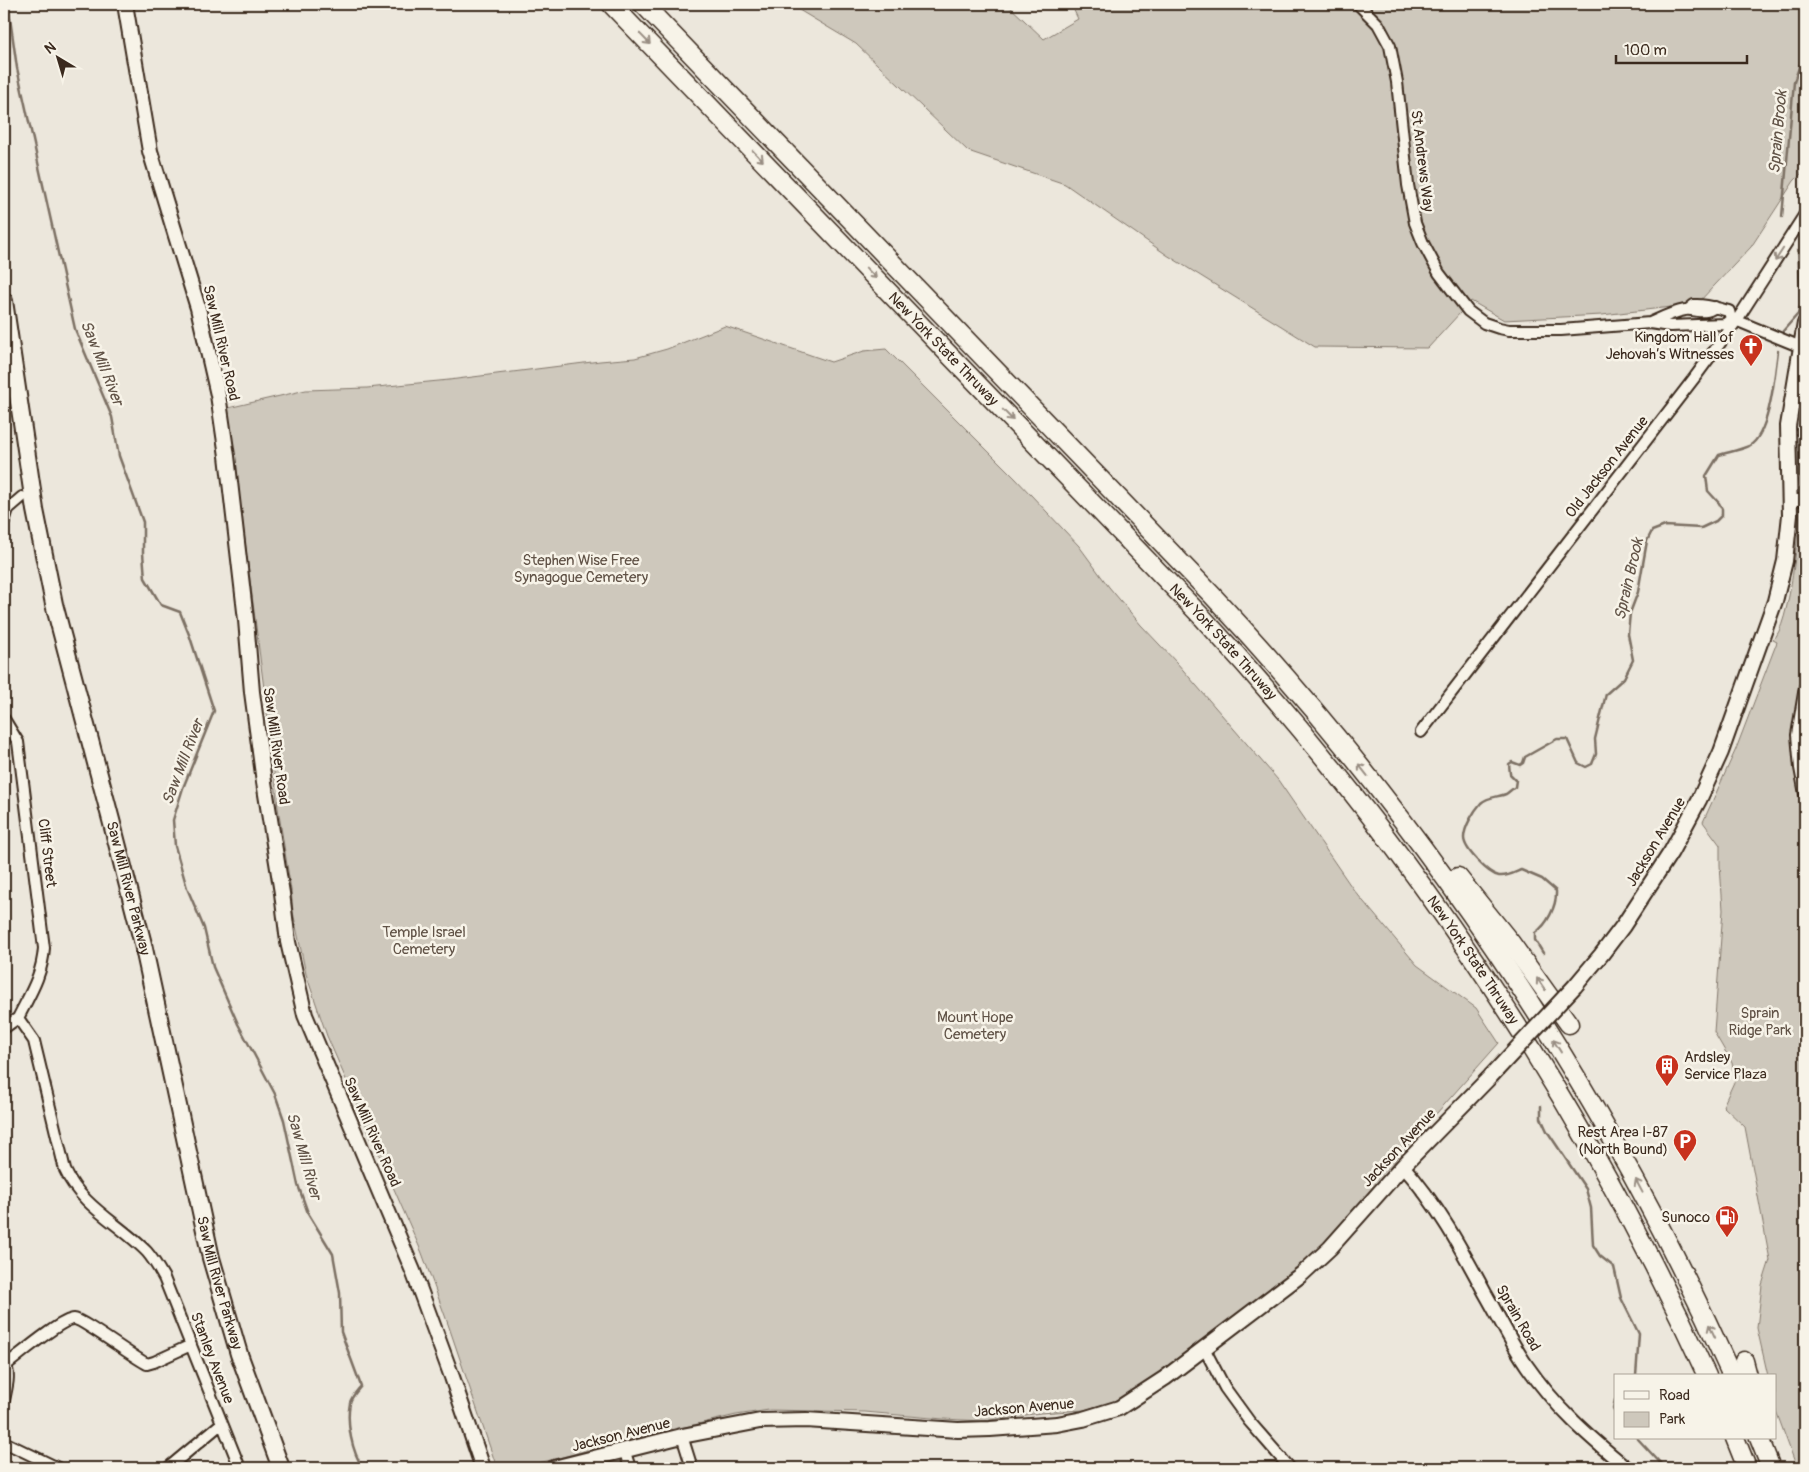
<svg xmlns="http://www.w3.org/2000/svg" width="1809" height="1472" viewBox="0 0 1809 1472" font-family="Pangolin,sans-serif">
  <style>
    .green { fill: #cec8bc; stroke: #84796d }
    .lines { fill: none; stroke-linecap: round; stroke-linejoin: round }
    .stream { stroke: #7c7064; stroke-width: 2.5 }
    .minor-casing { stroke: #3b2a1e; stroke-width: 14 }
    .tertiary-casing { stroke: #3b2a1e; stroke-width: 16 }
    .secondary-casing { stroke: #3b2a1e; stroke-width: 18 }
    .trunk-casing { stroke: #3b2a1e; stroke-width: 20 }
    .motorway-casing { stroke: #3b2a1e; stroke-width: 21 }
    .minor { stroke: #f7f3e8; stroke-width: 10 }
    .tertiary { stroke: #f7f3e8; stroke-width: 12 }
    .secondary { stroke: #f7f3e8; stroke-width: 14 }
    .trunk { stroke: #f7f3e8; stroke-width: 16 }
    .motorway { stroke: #f7f3e8; stroke-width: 18 }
    .secondary-bridge-casing { stroke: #3b2a1e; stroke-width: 18; stroke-linecap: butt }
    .secondary-bridge { stroke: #f7f3e8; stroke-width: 14 }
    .oneway { stroke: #998e83 }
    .labels { text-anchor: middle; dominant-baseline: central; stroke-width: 5; stroke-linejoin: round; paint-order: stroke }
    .street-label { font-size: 15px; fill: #3b2a1e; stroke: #f7f3e8 }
    .poi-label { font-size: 15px; fill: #3b2a1e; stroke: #f7f3e8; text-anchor: end }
    .park-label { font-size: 15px; fill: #605246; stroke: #f7f3e8 }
    .water-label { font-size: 16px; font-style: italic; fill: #615347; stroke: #f7f3e8 }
  </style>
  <rect width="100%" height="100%" fill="#ece7dc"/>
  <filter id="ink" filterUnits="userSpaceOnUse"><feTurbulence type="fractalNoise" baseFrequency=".02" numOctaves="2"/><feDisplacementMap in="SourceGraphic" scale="10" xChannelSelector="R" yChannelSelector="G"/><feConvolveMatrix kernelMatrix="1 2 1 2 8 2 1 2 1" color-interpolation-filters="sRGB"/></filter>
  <g filter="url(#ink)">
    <path class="green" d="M789,4H1007L1044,39L1078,19L1071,4H1805V170L1794,181L1751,247L1697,304L1602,315L1504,320L1471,301L1428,348L1315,347L1167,255L1065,184L968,151L856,44Z
      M725,326L831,362L864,351L886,349L1015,478L1079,546L1109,587L1141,625L1177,663L1278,780L1353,889L1417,965L1476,1008L1499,1043L1397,1158L1361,1207L1295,1276L1229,1321L1168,1367L1127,1395L1112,1402L1084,1410L1041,1413L983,1421L943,1419L865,1412L769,1410L736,1415L617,1443L527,1466L497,1468L448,1324L422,1253L327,1036L306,974L293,912L291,890L278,808L268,720L228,408L306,390L367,388L449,380L600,361L635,358L667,349Z
      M1805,389V1468H1797L1775,1408V1376H1768L1757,1328L1762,1285L1770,1260L1745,1127L1723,1106L1735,1080L1732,1063L1714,1032L1723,910L1720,865V845L1703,822L1736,749L1777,642L1773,640C1790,626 1799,528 1800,503C1800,485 1796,467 1797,449C1799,429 1803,409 1805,389Z"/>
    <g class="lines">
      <path class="stream" d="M8,4L17,68L75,329L112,417L119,456L143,522V553L145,578L161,605L180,612L190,637L214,711L183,788L173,820L175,846L187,888L204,928L213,967L238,1024L275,1094L284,1120L298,1185L308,1213L333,1254L340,1293L341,1332L361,1386C357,1391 351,1397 350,1403C346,1423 352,1452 363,1468
        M1782,217L1794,82L1805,50
        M1783,331L1798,314L1801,304L1798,250
        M1543,953L1535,940V933C1547,925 1557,906 1556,891L1542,879L1521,870C1514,873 1507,877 1499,876C1488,874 1464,849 1464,838C1464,827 1474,811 1481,803C1487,797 1498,797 1506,794C1509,792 1512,789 1515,787L1516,780L1510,774L1509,764L1512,762L1520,765L1523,763L1525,757L1557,739H1567L1578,763L1586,767L1592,764L1596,754L1595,739L1606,694L1624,678L1633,660L1628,634L1630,613L1638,592L1647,541L1652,531L1665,526L1701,528L1716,521L1722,515V509L1719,503L1708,491L1706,476L1719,455C1729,452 1740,450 1749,446C1770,435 1775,373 1778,351
        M1541,1106V1118L1547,1131L1586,1189L1591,1208L1593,1245L1600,1256L1614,1267L1621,1298L1639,1334L1636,1376
        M1615,1400L1613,1408L1615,1412
        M1637,1438L1665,1468"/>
      <g class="minor-casing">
        <path id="minor" d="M1358,4L1378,24L1390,46L1397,82L1408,185L1415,223L1423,243L1439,273L1468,311L1484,323L1499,328L1509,330H1561L1650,323L1670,326L1725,324L1731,319
          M1689,309L1694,305C1707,304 1716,308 1729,311L1731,319
          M1733,319L1801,347
          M1650,323C1661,318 1673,312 1685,310C1694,308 1703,316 1715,307
          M1791,500H1805
          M4,522L8,509L22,497
          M1805,687L1797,735L1800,768L1805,794
          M4,719L18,742L44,948C42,976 30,994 18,1018
          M1421,732L1695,377L1737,320L1805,214
          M4,1028L18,1018L34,1041L65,1170C81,1206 120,1224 147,1252C154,1260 159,1269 164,1278L240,1468
          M1204,1348L1225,1388L1249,1421L1290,1468
          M6,1365C18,1356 61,1319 74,1319C82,1319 133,1357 147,1364L154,1362L191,1345
          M4,1400C7,1386 11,1374 4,1360
          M682,1436L692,1468
          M4,1442L58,1468
          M624,1449L630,1468
          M168,1468L222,1423"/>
      </g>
      <g class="tertiary-casing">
        <path id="tertiary" d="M1403,1166C1437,1204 1461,1248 1485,1293C1499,1317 1511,1343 1527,1366C1556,1408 1588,1436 1627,1468"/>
      </g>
      <g class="secondary-casing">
        <path id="secondary" d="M125,4L150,151L198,308L218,395L227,456L246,620L252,692L264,782L282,893L288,942L305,1015L413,1271L452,1377L483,1468
          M1575,986L1601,955L1623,926L1671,852L1699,800L1721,752L1775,601L1785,561L1790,515L1788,426L1805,323
          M554,1468L682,1436L760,1421L806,1420L958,1430L990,1429L1057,1424L1083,1419L1119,1408L1165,1378L1302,1274L1330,1248L1403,1166L1491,1076"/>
      </g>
      <g class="trunk-casing">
        <g id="trunk">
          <path id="s1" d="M4,301L35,510L54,604L111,820L143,944L211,1258L239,1354L281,1468"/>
        </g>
      </g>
      <g class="motorway-casing">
        <g id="motorway">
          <path id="s2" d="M611,4L1202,617C1410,842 1580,1097 1707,1376"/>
          <path d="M643,4L1212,595C1427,825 1603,1088 1732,1376"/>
          <path d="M1458,877L1511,943L1569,1024"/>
          <path d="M1744,1361L1748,1376"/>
          <path d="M1735,1438L1747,1468"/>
          <path d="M1759,1438L1771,1468"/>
        </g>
      </g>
      <use href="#minor" class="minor"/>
      <use href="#tertiary" class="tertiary"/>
      <use href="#secondary" class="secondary"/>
      <use href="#trunk" class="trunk"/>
      <use href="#motorway" class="motorway"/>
      <g class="secondary-bridge-casing">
        <path id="secondary-bridge" d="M1491,1076L1575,986"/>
      </g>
      <use href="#secondary-bridge" class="secondary-bridge"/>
    </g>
    <defs><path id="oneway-shaft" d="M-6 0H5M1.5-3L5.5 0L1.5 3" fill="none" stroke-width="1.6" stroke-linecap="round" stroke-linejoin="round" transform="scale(1.25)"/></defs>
    <g class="oneway">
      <use href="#oneway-shaft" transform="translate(645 39) rotate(46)"/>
      <use href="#oneway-shaft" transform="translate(758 156) rotate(46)"/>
      <use href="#oneway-shaft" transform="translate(1779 255) rotate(123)"/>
      <use href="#oneway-shaft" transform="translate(871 273) rotate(46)"/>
      <use href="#oneway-shaft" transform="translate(1008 415) rotate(46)"/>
      <use href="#oneway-shaft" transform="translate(1363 770) rotate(-128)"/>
      <use href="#oneway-shaft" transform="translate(1541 984) rotate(-125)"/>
      <use href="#oneway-shaft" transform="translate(1557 1046) rotate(-122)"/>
      <use href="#oneway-shaft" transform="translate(1639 1186) rotate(-118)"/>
      <use href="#oneway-shaft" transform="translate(1712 1331) rotate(-115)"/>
    </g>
  </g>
  <defs>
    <g id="church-pin" transform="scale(1.25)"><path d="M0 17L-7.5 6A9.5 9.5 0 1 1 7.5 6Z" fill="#c8321e" stroke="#f7f3e8"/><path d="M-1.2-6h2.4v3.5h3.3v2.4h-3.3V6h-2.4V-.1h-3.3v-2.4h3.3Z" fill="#fff"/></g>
    <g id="building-pin" transform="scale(1.25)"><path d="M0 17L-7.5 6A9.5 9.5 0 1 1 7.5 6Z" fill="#c8321e" stroke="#f7f3e8"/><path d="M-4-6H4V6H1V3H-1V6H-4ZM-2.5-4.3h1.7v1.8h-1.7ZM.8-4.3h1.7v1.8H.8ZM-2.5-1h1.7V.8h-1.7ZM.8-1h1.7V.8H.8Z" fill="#fff"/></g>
    <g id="parking-pin" transform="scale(1.25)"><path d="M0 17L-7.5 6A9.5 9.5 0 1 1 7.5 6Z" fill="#c8321e" stroke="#f7f3e8"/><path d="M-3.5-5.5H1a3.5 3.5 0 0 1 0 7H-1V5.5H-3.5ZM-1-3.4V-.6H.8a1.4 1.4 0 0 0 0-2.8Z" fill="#fff"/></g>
    <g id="fuel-pin" transform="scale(1.25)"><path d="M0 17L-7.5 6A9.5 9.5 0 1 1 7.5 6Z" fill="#c8321e" stroke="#f7f3e8"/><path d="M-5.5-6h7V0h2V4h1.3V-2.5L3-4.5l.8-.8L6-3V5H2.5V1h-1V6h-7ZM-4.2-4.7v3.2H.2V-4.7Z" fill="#fff"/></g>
  </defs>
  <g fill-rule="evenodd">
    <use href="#church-pin" x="1751" y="346"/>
    <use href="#building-pin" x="1667" y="1066"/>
    <use href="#parking-pin" x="1685" y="1141"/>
    <use href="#fuel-pin" x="1727" y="1217"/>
  </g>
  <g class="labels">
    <g class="street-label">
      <text transform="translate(1422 161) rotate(83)">St Andrews Way</text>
      <text transform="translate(221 343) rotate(77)">Saw Mill River Road</text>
      <text stroke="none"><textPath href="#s2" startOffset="479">New York State Thruway</textPath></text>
      <text transform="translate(1607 467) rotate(-52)">Old Jackson Avenue</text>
      <text stroke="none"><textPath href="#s2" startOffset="884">New York State Thruway</textPath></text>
      <text transform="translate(276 746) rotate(82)">Saw Mill River Road</text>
      <text transform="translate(1656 842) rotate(-59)">Jackson Avenue</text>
      <text transform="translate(47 853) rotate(83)">Cliff Street</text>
      <text stroke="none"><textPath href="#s1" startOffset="601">Saw Mill River Parkway</textPath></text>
      <text stroke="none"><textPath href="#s2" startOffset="1289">New York State Thruway</textPath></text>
      <text transform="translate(372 1132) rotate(66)">Saw Mill River Road</text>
      <text transform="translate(1399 1148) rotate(-47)">Jackson Avenue</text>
      <text stroke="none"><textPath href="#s1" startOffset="1006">Saw Mill River Parkway</textPath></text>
      <text transform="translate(1518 1318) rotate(60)">Sprain Road</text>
      <text transform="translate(212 1358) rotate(69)">Stanley Avenue</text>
      <text transform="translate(1024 1408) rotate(-5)">Jackson Avenue</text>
      <text transform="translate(621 1435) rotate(-14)">Jackson Avenue</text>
    </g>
    <g class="poi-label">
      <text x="1734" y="337">Kingdom Hall of<tspan x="1734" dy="17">Jehovah’s Witnesses</tspan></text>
      <text x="1684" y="1057" text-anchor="start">Ardsley<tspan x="1684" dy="17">Service Plaza</tspan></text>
      <text x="1668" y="1132">Rest Area I-87<tspan x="1668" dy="17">(North Bound)</tspan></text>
      <text x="1710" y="1217">Sunoco</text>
    </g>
    <g class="park-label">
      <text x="581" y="560">Stephen Wise Free<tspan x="581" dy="17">Synagogue Cemetery</tspan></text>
      <text x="424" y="932">Temple Israel<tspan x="424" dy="17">Cemetery</tspan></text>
      <text x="1760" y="1013">Sprain<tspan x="1760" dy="17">Ridge Park</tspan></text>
      <text x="975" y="1017">Mount Hope<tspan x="975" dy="17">Cemetery</tspan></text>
    </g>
    <g class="water-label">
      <text transform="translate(1778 132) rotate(-85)">Sprain Brook</text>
      <text transform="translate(102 363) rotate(68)">Saw Mill River</text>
      <text transform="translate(1629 579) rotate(-77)">Sprain Brook</text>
      <text transform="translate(183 762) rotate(-69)">Saw Mill River</text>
      <text transform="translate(304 1156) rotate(74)">Saw Mill River</text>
    </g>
  </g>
  <rect width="1809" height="1472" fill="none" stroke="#f7f3e8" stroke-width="20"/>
  <rect x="10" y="10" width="1789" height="1452" fill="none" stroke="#3b2a1e" stroke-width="2" filter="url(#ink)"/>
  <rect x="1614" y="1374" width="162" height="65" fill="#f7f3e8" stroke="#aca397"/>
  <rect x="1624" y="1391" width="25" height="8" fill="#f7f3e8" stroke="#aca397"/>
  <text x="1659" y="1400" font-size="15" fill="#3b2a1e">Road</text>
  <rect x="1624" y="1412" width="25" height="15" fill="#cec8bc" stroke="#aca397"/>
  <text x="1659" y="1424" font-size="15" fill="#3b2a1e">Park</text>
  <g transform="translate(58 58) rotate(322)" stroke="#f7f3e8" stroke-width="4" paint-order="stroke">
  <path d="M0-4L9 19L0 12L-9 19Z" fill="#3b2a1e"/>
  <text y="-8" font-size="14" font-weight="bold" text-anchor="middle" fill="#3b2a1e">N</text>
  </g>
  <path d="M1616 55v8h131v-8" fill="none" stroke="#3b2a1e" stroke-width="2.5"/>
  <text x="1624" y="55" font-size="15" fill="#3b2a1e" stroke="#f7f3e8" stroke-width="4" paint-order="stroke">100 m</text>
</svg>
